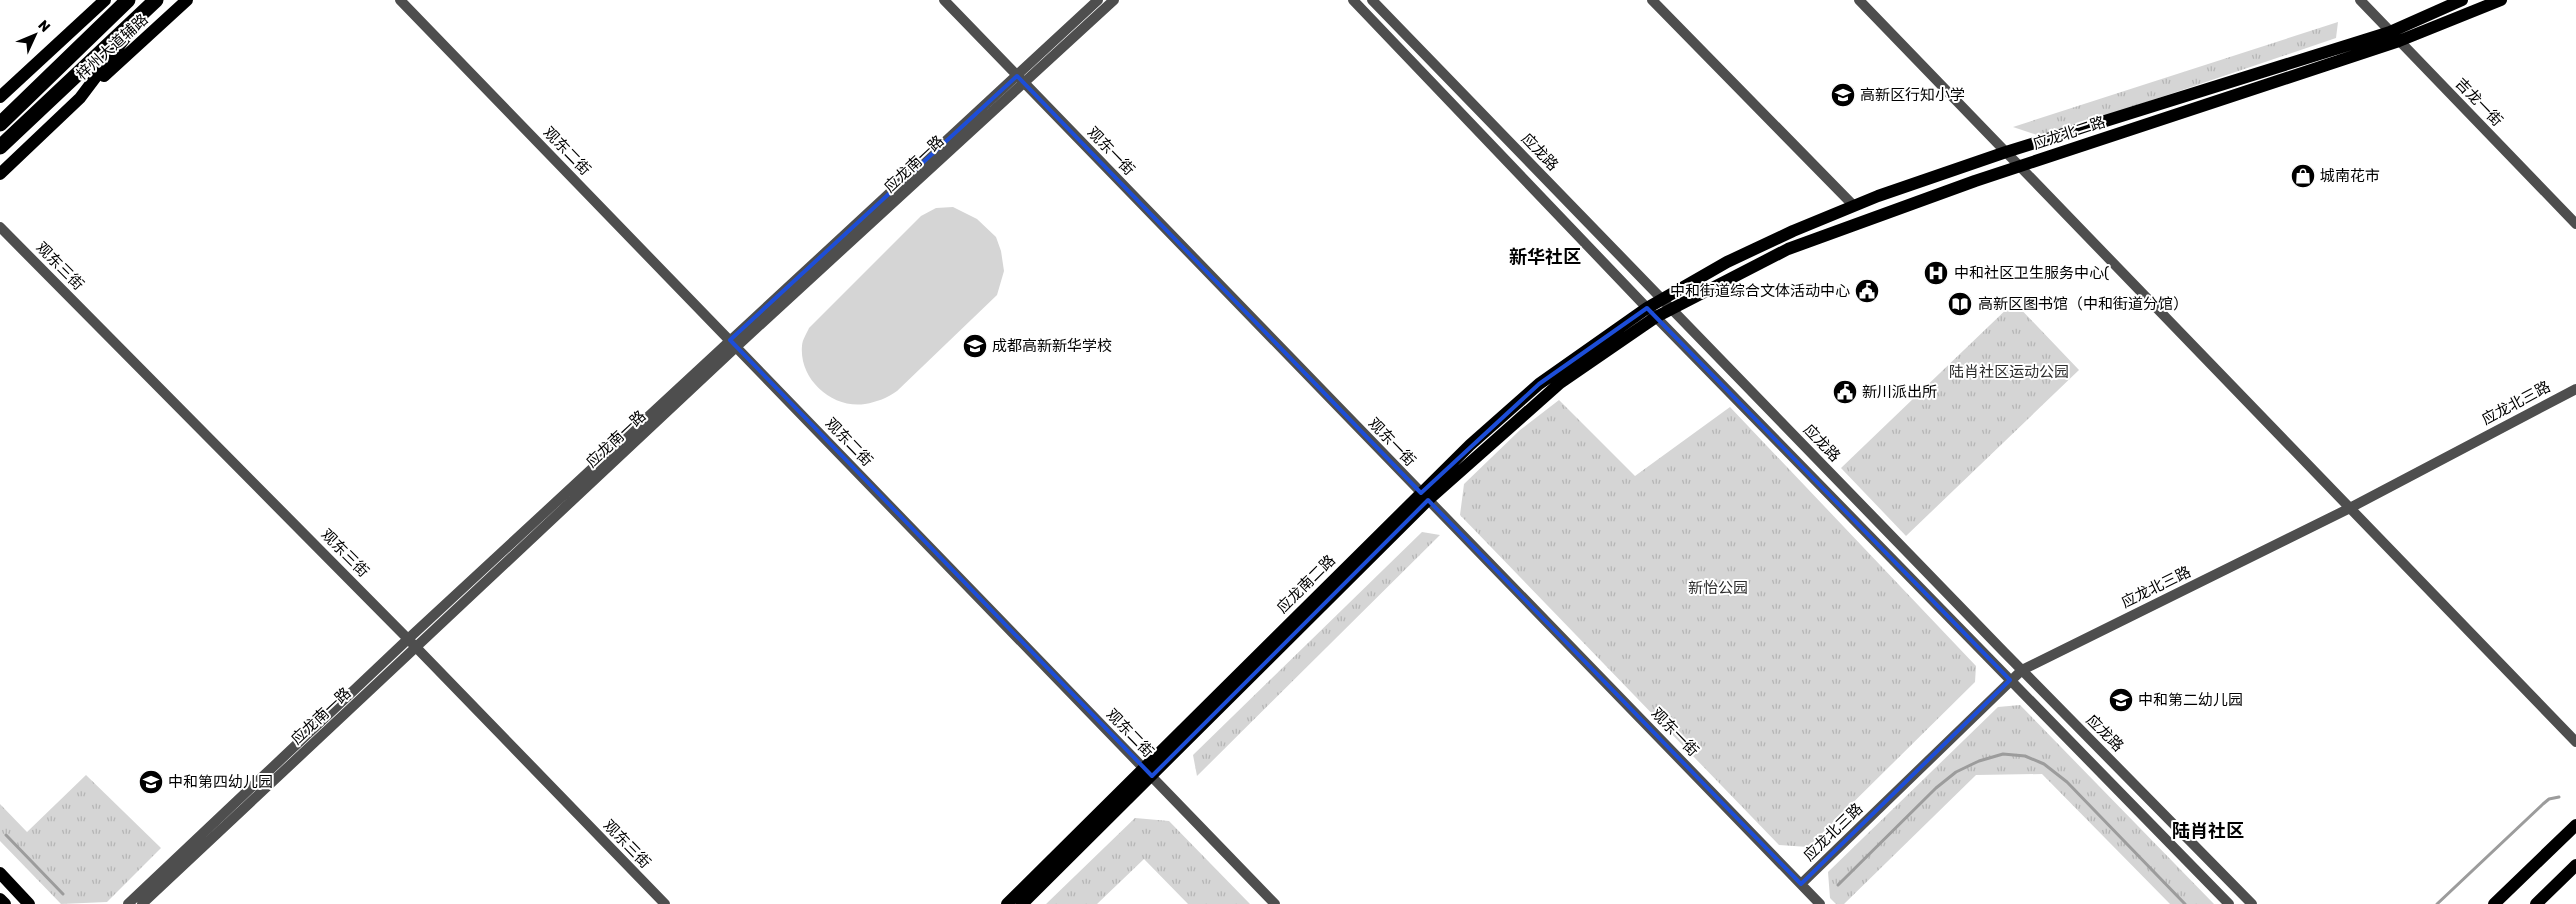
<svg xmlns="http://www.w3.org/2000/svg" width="2576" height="904" viewBox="0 0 2576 904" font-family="Rubik,'Noto Sans SC',sans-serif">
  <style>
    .green { fill: #d5d5d5 }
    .park { fill: url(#park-tufts) }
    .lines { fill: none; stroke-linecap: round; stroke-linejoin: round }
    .stream { stroke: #9c9c9c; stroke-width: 3 }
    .minor { stroke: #4e4e4e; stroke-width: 10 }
    .major { stroke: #000; stroke-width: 12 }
    .highway { stroke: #000; stroke-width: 15 }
    .marked { fill: none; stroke: #1d4ed8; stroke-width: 4; stroke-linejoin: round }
    .labels { text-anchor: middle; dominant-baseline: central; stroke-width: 4; stroke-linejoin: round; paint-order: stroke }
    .street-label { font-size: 15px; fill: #000; stroke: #fff }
    .poi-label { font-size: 15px; fill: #000; stroke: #fff; text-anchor: start }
    .park-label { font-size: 15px; fill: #2c2c2c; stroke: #fff }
    .quarter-label { font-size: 18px; font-weight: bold; fill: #000; stroke: #fff }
  </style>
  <defs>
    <pattern id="park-tufts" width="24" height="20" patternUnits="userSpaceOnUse" patternTransform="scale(1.25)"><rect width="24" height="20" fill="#d5d5d5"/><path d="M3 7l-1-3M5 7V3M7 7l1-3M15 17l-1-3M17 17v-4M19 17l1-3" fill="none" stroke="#b5b5b5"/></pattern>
  </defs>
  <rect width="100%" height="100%" fill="#fff"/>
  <path class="green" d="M953,207L977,219L996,237L1001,251L1004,271L997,295L897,391C887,398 877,402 865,404C832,409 799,379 802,346C802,340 807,333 809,328L921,216L936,208Z"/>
  <path class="park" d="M2338,22L2336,38L2043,137L2013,127Z
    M2014,302L2079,370L1906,536L1841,468Z
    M1559,400L1635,476L1730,407L1976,666L1975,682L1808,847L1779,845L1460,515L1464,484L1520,430Z
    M1422,532L1440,535L1197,776L1193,755Z
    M2020,705L2214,904H2170L2042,774L1976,775L1844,904H1836L1830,898L1828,872L1998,707Z
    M86,775L161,848L107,902L61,904L0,841V804L27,832Z
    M1135,818L1169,821L1250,904H1188L1144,859L1097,904H1046Z"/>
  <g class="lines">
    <path class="stream" d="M6,835L63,894
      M1838,885L1936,788L1956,772L1979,761L2003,754L2025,756L2044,764L2067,782L2185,904
      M2437,904L2543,804L2549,799L2559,797"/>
    <path class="minor" d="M400,0L1275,904
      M944,0L1820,904
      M1353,0L1647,308L2229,904
      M1372,0L2004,652L2252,904
      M1652,0L1854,206
      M1859,0L2576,742
      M2360,0L2576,224
      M0,227L408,639L665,904
      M1801,884L2022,670L2348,509L2576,389
      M128,904L408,639L1098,0
      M142,904L736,347L1114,0"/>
    <path class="major" d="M104,76L187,0
      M0,97L105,0
      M0,174L80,98L132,29
      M0,873L29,904
      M0,899L5,904
      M1007,904L1470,445L1539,384L1647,308L1727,262L1793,231L1878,196L2006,152L2390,32L2462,0
      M1022,904L1428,500L1560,383L1656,317L1788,249L1975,181L2399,41L2501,0
      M2494,904L2576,825
      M2536,904L2576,865"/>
    <path class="highway" d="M0,124L128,0
      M0,147L156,0"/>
  </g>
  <path class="marked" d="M1017,76L1421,493L1539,384L1647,308L2010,680L1801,884L1428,500L1152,776L730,340Z"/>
  <defs>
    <g id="school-disc" transform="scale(1.25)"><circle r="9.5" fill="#000" stroke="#fff"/><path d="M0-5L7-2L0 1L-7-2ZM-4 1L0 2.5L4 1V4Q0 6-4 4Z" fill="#fff"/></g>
    <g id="shop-disc" transform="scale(1.25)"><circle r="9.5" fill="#000" stroke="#fff"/><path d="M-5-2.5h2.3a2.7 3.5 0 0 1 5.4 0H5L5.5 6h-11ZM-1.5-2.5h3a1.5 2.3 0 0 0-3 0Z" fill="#fff"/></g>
    <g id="hospital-disc" transform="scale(1.25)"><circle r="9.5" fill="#000" stroke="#fff"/><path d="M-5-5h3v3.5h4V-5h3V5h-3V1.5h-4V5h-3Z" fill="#fff"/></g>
    <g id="civic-disc" transform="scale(1.25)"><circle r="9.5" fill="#000" stroke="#fff"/><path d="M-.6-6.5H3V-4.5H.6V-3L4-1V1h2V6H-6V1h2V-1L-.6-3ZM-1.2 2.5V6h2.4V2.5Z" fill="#fff"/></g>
    <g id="library-disc" transform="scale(1.25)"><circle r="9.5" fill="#000" stroke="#fff"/><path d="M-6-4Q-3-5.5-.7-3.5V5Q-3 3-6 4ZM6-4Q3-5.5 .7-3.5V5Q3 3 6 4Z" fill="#fff"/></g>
  </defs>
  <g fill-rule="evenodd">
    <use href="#school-disc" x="1843" y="95"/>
    <use href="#shop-disc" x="2303" y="176"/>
    <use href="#hospital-disc" x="1936" y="273"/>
    <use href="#civic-disc" x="1867" y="291"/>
    <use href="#library-disc" x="1960" y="304"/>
    <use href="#school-disc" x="975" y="346"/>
    <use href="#civic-disc" x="1845" y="392"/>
    <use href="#school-disc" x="2121" y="700"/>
    <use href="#school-disc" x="151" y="782"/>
  </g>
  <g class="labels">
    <g class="street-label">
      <text transform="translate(112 47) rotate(-42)">梓州大道辅路</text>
      <text transform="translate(2479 102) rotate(46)">吉龙一街</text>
      <text transform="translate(2069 133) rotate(-18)">应龙北二路</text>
      <text transform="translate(567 151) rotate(46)">观东二街</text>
      <text transform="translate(1111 151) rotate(46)">观东一街</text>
      <text transform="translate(1540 152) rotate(46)">应龙路</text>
      <text transform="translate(914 164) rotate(-43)">应龙南一路</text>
      <text transform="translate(60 266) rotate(45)">观东三街</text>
      <text transform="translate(2516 403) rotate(-28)">应龙北三路</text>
      <text transform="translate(616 439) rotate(-43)">应龙南一路</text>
      <text transform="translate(849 442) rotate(46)">观东二街</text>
      <text transform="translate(1392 442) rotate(46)">观东一街</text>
      <text transform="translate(1822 443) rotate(46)">应龙路</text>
      <text transform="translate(345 553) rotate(45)">观东三街</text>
      <text transform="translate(1306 584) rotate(-45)">应龙南二路</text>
      <text transform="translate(2156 587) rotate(-26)">应龙北三路</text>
      <text transform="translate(321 716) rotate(-43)">应龙南一路</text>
      <text transform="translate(1675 732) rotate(46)">观东一街</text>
      <text transform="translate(1130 733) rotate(46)">观东二街</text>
      <text transform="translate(2105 733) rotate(45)">应龙路</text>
      <text transform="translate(1833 832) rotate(-44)">应龙北三路</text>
      <text transform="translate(627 844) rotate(46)">观东三街</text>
    </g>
    <g class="poi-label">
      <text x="1860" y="95">高新区行知小学</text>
      <text x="2320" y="176">城南花市</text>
      <text x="1954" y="273">中和社区卫生服务中心(</text>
      <text x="1850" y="291" text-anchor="end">中和街道综合文体活动中心</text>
      <text x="1978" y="304">高新区图书馆（中和街道分馆）</text>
      <text x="992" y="346">成都高新新华学校</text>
      <text x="1862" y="392">新川派出所</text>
      <text x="2138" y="700">中和第二幼儿园</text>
      <text x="168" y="782">中和第四幼儿园</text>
    </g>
    <g class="park-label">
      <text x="2009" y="372">陆肖社区运动公园</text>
      <text x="1718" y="588">新怡公园</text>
    </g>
    <g class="quarter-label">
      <text x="1545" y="257">新华社区</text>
      <text x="2208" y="831">陆肖社区</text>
    </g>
  </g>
  <g transform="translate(35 35) rotate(46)" stroke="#ffffff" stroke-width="4" paint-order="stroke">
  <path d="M0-4L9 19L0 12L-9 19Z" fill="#000000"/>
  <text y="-8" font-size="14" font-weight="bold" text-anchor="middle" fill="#000000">N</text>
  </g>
</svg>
